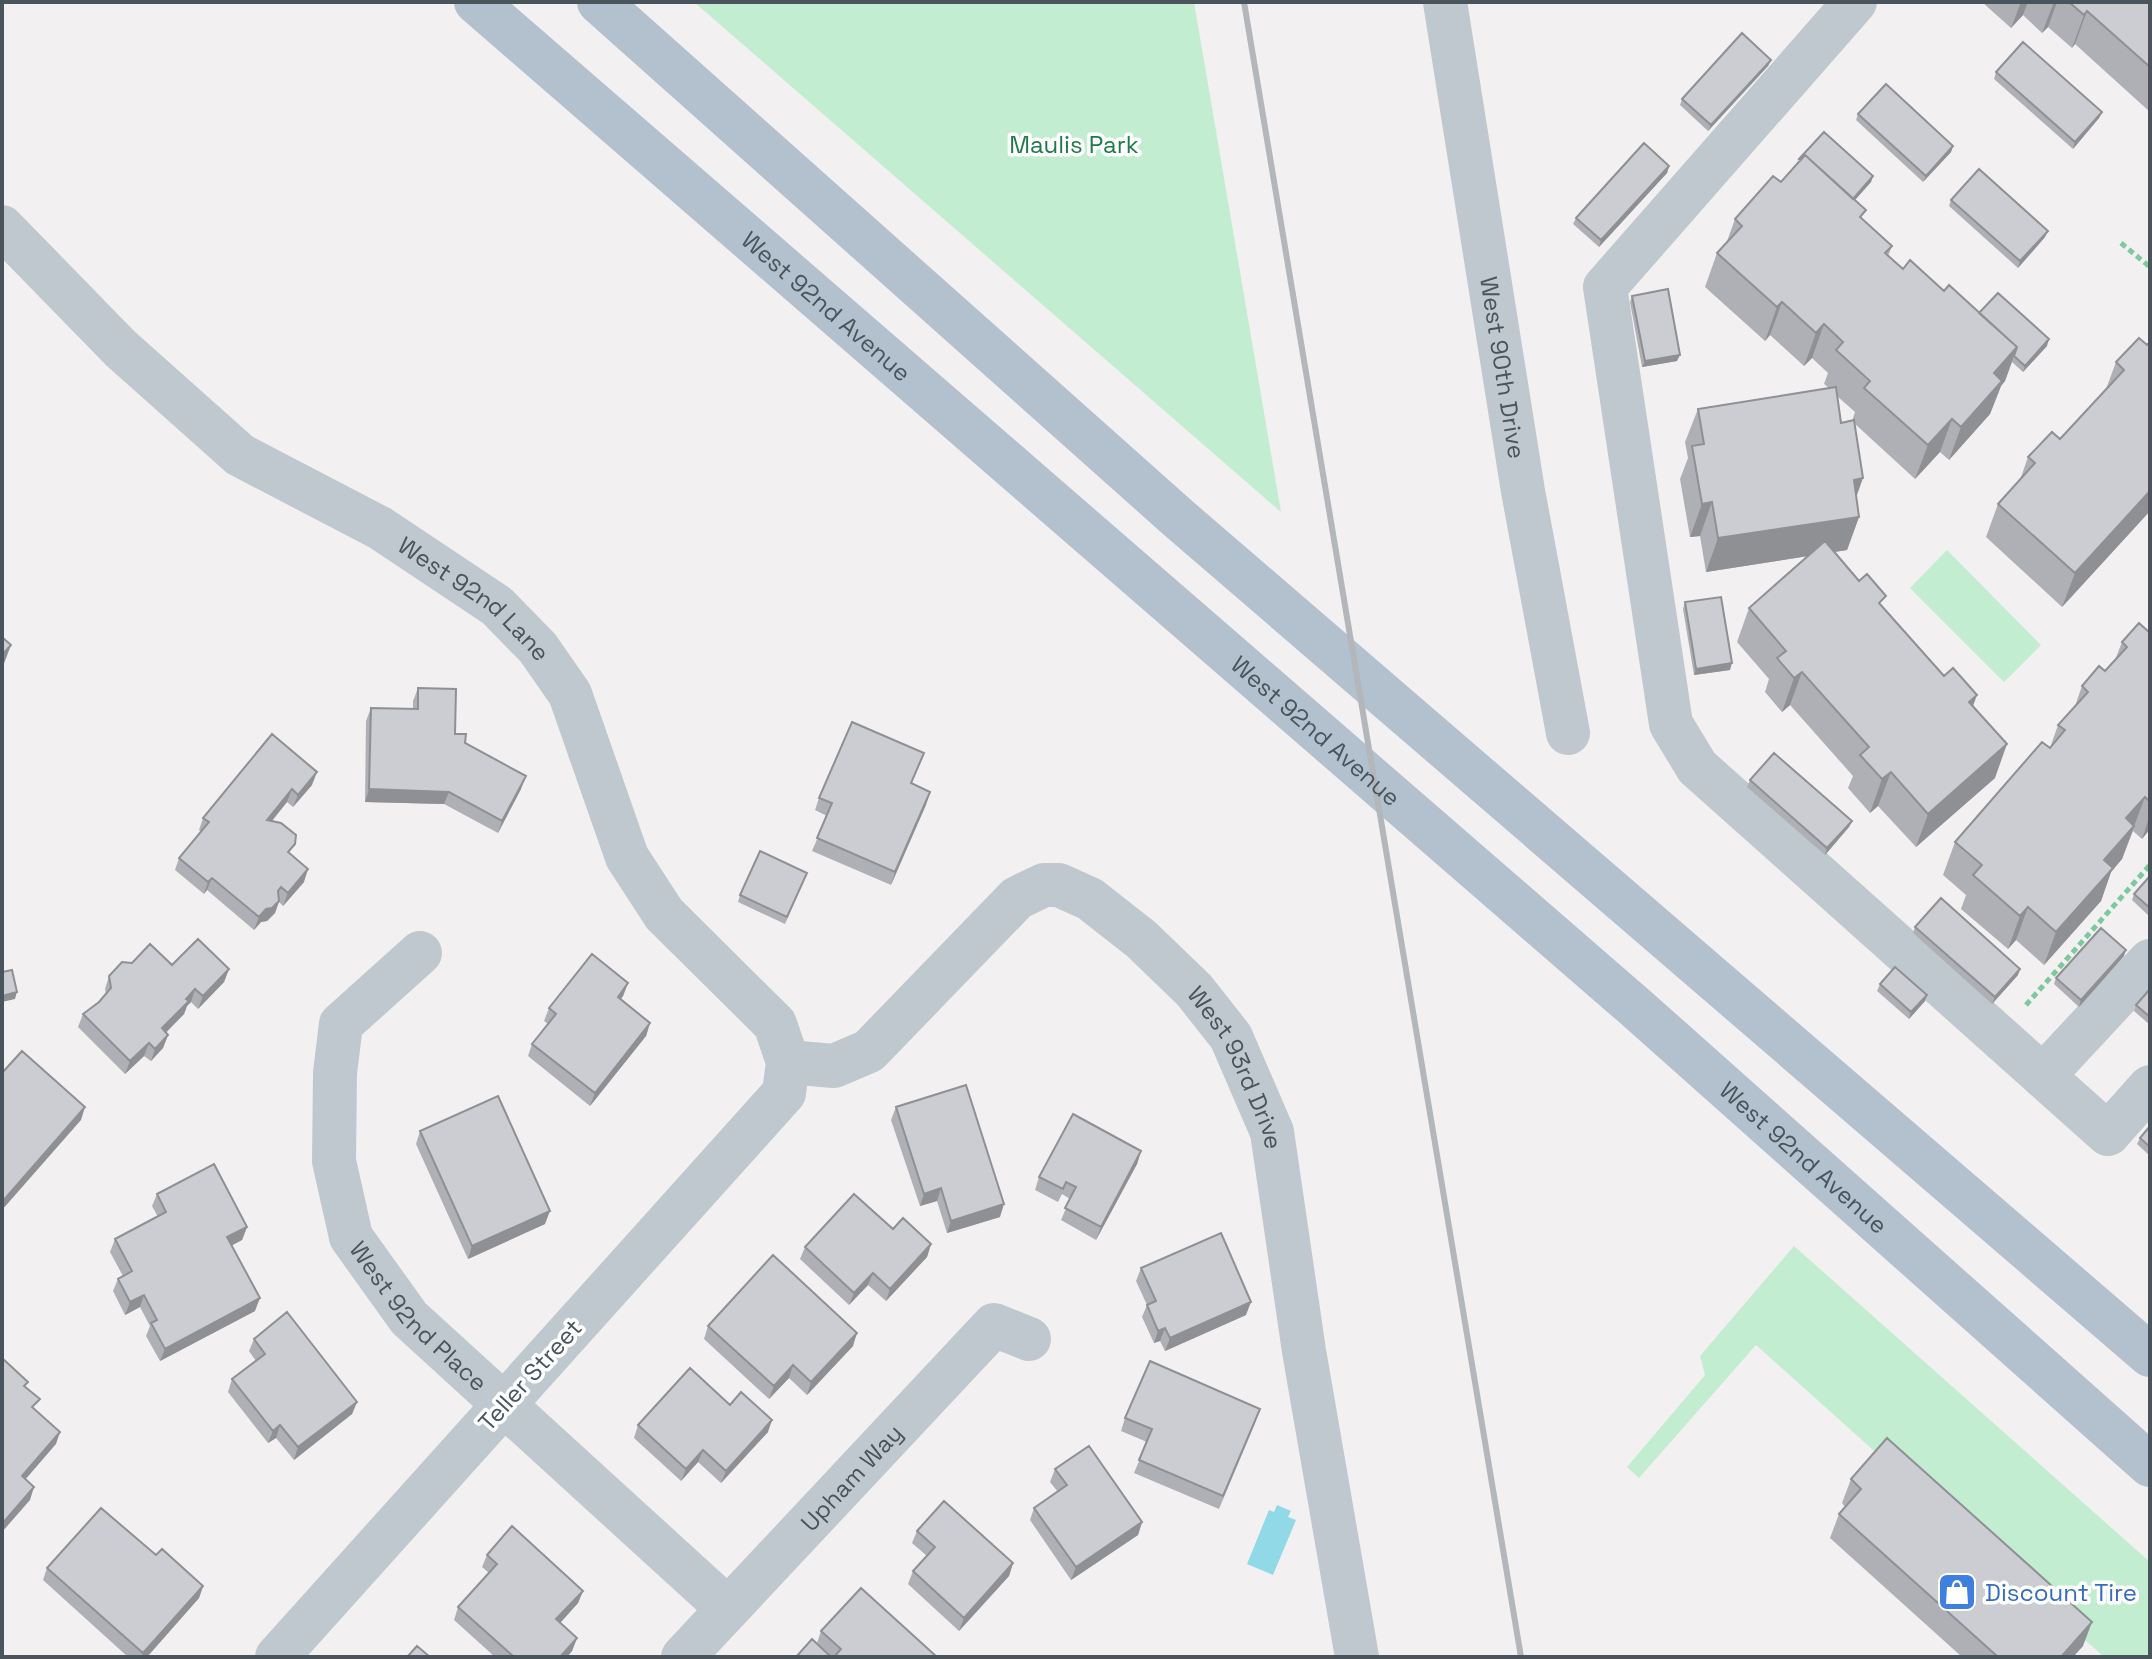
<svg xmlns="http://www.w3.org/2000/svg" width="2152" height="1659" viewBox="0 0 2152 1659" font-family="'Space Grotesk',sans-serif">
  <style>
    .green { fill: #c2edd1 }
    .water { fill: #92d9e7 }
    .lines { fill: none; stroke-linecap: round; stroke-linejoin: round }
    .path { stroke: #7cc9a0; stroke-width: 5; stroke-dasharray: 6 4; stroke-linecap: butt }
    .minor { stroke: #bfc8ce; stroke-width: 44 }
    .major { stroke: #b2c1cd; stroke-width: 44 }
    .rail { stroke: #b3b6ba; stroke-width: 6 }
    .wall { fill: #afb0b5; fill-rule: evenodd }
    .shaded-wall { fill: #8e9093 }
    .building { fill: #cbcdd2; stroke: #8e9093; stroke-width: 2 }
    .labels { text-anchor: middle; dominant-baseline: central; stroke-width: 7; stroke-linejoin: round; paint-order: stroke }
    .park-label { font-size: 24px; fill: #1d7b48; stroke: #fff }
    .street-label { font-size: 24px; fill: #49545d; stroke: #fff }
    .shop-label { font-size: 24px; fill: #366cbe; stroke: #fff; text-anchor: start }
  </style>
  <rect width="100%" height="100%" fill="#f3f0f1"/>
  <path class="green" d="M695,2H1194L1281,512L694,2Z
    M1947,550L2041,645L2004,682L1910,588Z
    M1794,1246L2150,1562V1657H2104L1756,1345L1639,1478L1627,1467L1705,1375L1700,1356Z"/>
  <path class="water" d="M1277,1505L1291,1511L1288,1517L1296,1520L1273,1575L1247,1564L1269,1510L1274,1512Z"/>
  <g class="lines">
    <path class="path" d="M2121,243L2150,267
      M2026,1005L2150,865"/>
    <g class="minor">
      <path id="s1" d="M1445,2L1523,491L1568,733"/>
      <path d="M1855,2L1605,287L1671,724L1697,767L2108,1134L2150,1087"/>
      <path id="s2" d="M2,227L120,348L240,455L380,528L497,606L538,648L570,694L627,857L664,914L775,1024L788,1062L784,1093L277,1657"/>
      <path id="s3" d="M420,953L341,1024L335,1073L334,1161L351,1237L409,1318L727,1608"/>
      <path id="s4" d="M788,1062L834,1066L869,1051L1017,898L1044,885H1059L1090,899L1141,939L1194,990L1231,1037L1272,1132L1304,1351L1357,1657"/>
      <path d="M2043,1076L2150,961"/>
      <path id="s5" d="M683,1657L994,1325L1029,1339"/>
    </g>
    <g class="major">
      <path id="s6" d="M476,2L1634,1006L2150,1465"/>
      <path d="M599,2L1177,517L2150,1355"/>
    </g>
    <path class="rail" d="M1244,2L1521,1657"/>
  </g>
  <path class="wall" d="M1982,2H2150V112L2075,44L2072,48L2048,27L2042,33L2023,15L2011,28Z
    M1771,60L1768,66L1708,131L1680,105L1682,99Z
    M1996,72L2102,112L2099,118L2073,149L1994,79Z
    M1858,114L1953,146L1951,152L1923,182L1856,120Z
    M1799,159L1873,176L1871,182L1855,200L1862,219L1892,246L1888,256L1903,269L1944,291L1979,313L2047,346L2023,372L2012,362L2005,381L2001,386L1990,414L1949,460L1940,452L1915,479L1854,423L1856,497L1859,517L1847,550L1834,552L1944,676L1973,706L1995,778L1916,847L1878,806L1870,813L1848,788L1853,776L1790,705L1782,712L1765,692L1769,679L1737,642L1749,608L1808,556L1706,572L1700,536L1690,537L1680,479L1688,458L1685,442L1698,409L1829,388L1824,384L1828,373L1812,358L1804,366L1770,335L1765,341L1705,287L1717,253L1726,244L1735,219L1781,182L1797,164ZM1837,396L1855,412L1852,421L1841,423Z
    M1669,166L1667,173L1599,247L1573,224L1576,218Z
    M1951,200L2045,237L2018,268L1949,206Z
    M1632,296L1677,361L1642,367L1630,302Z
    M2150,342V511L2062,607L1986,537L1998,504L2020,480L2028,457L2060,439L2106,389L2116,362L2147,345Z
    M1685,602L1730,670L1694,675L1683,609Z
    M2150,633V829L2142,839L2133,831L2122,859L2111,872L2101,901L2044,965L2016,940L2008,949L1961,909L1966,895L1943,875L1955,842L2050,748L2058,725L2075,706L2082,686L2105,671L2115,660L2122,642Z
    M418,688L455,734L465,743L521,789L498,833L444,804L365,802L366,721L371,708L413,709V701Z
    M272,734L312,785L293,807L287,802L272,821L291,855L304,882L283,906L279,902L275,913L267,921L261,922L254,930L207,890L204,894L175,870L179,858L201,832L199,830L203,818Z
    M924,753L911,784L930,792L891,885L812,851L827,816L815,810L819,798Z
    M1750,780L1852,821L1849,827L1825,855L1747,787Z
    M807,873L785,924L738,902L740,895Z
    M2150,876V917L2132,900L2134,894Z
    M1915,927L2018,975L1992,1004L1913,933Z
    M2124,956L2079,1007L2054,984L2056,978Z
    M172,965L229,969L224,982L198,1009L191,1002L187,1006L184,1014L166,1033L168,1035L163,1048L151,1061L144,1056L125,1074L78,1027L83,1014L99,1002L106,994L105,989L109,976Z
    M628,983L623,996L621,999L650,1023L646,1036L590,1106L528,1056L532,1044L548,1024L544,1021L549,1008Z
    M1880,984L1925,1001L1909,1019L1877,991Z
    M2150,989V1025L2134,1011L2136,1005Z
    M896,1107L1000,1217L947,1233L937,1201L920,1206L891,1120Z
    M2150,1126V1156L2137,1144L2140,1138Z
    M420,1131L545,1224L468,1259L416,1144Z
    M1141,1151L1137,1164L1096,1240L1061,1220L1070,1199L1062,1194L1058,1202L1035,1190L1039,1177Z
    M157,1194L247,1227L242,1240L232,1245L255,1311L160,1361L146,1336L150,1326L140,1307L125,1315L113,1291L118,1279L123,1276L110,1252L115,1239L158,1217L152,1206Z
    M893,1229L931,1244L927,1257L886,1301L868,1285L849,1305L800,1259L805,1247Z
    M1141,1268L1246,1315L1165,1351L1160,1341L1154,1343L1142,1317L1147,1305L1136,1281Z
    M708,1326L853,1346L807,1395L789,1378L769,1399L704,1339Z
    M254,1339L357,1402L352,1414L294,1460L276,1438L268,1443L228,1392L232,1379L256,1361L249,1351Z
    M730,1405L768,1432L721,1483L698,1462L681,1481L634,1438L638,1425Z
    M1125,1418L1256,1421L1219,1509L1134,1473L1147,1442L1121,1431Z
    M1055,1469L1142,1522L1138,1535L1071,1580L1030,1520L1034,1508L1058,1492L1050,1482Z
    M1851,1479L2083,1646L2073,1657H1962L1830,1538L1839,1514L1845,1507L1842,1503Z
    M917,1531L1013,1563L1009,1576L959,1631L908,1584L913,1571L927,1556L912,1543Z
    M156,1555L203,1586L199,1598L147,1657H128L43,1580L47,1568Z
    M487,1555L583,1591L578,1603L560,1623L577,1638L572,1651L567,1657H495L454,1620L458,1607L489,1573L482,1567Z
    M821,1631L937,1657H832L817,1643Z"/>
  <path class="shaded-wall" d="M2021,2H2028L2023,15L2011,28Z
    M2054,2H2057L2048,27L2042,33Z
    M2087,11L2075,44L2072,48L2084,15Z
    M1771,60L1768,66L1708,131L1711,125Z
    M2102,112L2099,118L2073,149L2075,142Z
    M1953,146L1951,152L1923,182L1926,176Z
    M1669,166L1667,173L1599,247L1601,240Z
    M1873,176L1871,182L1846,210L1848,203Z
    M2048,231L2045,237L2018,268L2020,261Z
    M1782,302L1770,335L1765,341L1777,307Z
    M1824,324L1812,358L1804,366L1816,333Z
    M2049,339L2047,346L2023,372L2025,366Z
    M2017,347L2005,381L2001,386L1990,414L1949,460L1961,427L1994,373Z
    M1680,355L1677,361L1642,367L1645,361Z
    M1952,419L1940,452L1915,479L1928,445Z
    M1863,478L1851,512L1854,480Z
    M2150,491V511L2062,607L2075,573Z
    M1712,502L1700,536L1690,537L1702,504Z
    M1859,517L1847,550L1706,572L1718,538Z
    M11,645L2,669V655Z
    M1732,663L1730,670L1694,675L1696,669Z
    M1802,672L1790,705L1782,712L1794,678Z
    M1977,695L1965,728L1969,702Z
    M2007,744L1995,778L1916,847L1928,814Z
    M317,772L312,785L293,807L298,795Z
    M1891,772L1878,806L1870,813L1882,779Z
    M526,776L521,789L498,833L502,821Z
    M292,789L287,802L262,833L267,820Z
    M369,789L449,792L444,804L365,802Z
    M930,792L926,805L891,885L895,872Z
    M2145,797L2122,859L2111,872L2101,901L2044,965L2056,932L2104,860L2126,818Z
    M2150,815V829L2142,839Z
    M1852,821L1849,827L1825,855L1827,848Z
    M308,869L304,882L283,906L288,893Z
    M212,878L207,890L204,894L208,882Z
    M279,901L275,913L267,921L261,922L254,930L259,917L266,909Z
    M2028,907L2016,940L2008,949L2020,916Z
    M2126,950L2124,956L2079,1007L2081,1000Z
    M229,969L224,982L198,1009L203,996Z
    M2020,969L2018,975L1992,1004L1995,997Z
    M628,983L623,996L613,1010L618,997Z
    M195,989L191,1002L187,1006L184,1014L157,1041L162,1028Z
    M17,992L15,999L2,1002V996Z
    M1927,995L1925,1001L1909,1019L1911,1012Z
    M650,1023L646,1036L590,1106L595,1093Z
    M168,1035L163,1048L151,1061L155,1049Z
    M149,1043L144,1056L125,1074L130,1061Z
    M85,1107L81,1120L2,1210V1202Z
    M1141,1151L1137,1164L1096,1240L1101,1227Z
    M941,1188L937,1201L920,1206L924,1194Z
    M1004,1204L1000,1217L947,1233L951,1221Z
    M550,1211L545,1224L468,1259L472,1246Z
    M247,1227L242,1240L223,1250L227,1237Z
    M931,1244L927,1257L886,1301L890,1289Z
    M873,1273L868,1285L849,1305L854,1293Z
    M144,1295L140,1307L125,1315L130,1302Z
    M260,1298L255,1311L160,1361L165,1349Z
    M1251,1302L1246,1315L1165,1351L1170,1338Z
    M1165,1328L1160,1341L1154,1343L1158,1331Z
    M857,1333L853,1346L807,1395L811,1382Z
    M793,1365L789,1378L769,1399L774,1386Z
    M357,1402L352,1414L294,1460L298,1447Z
    M772,1420L768,1432L721,1483L726,1471Z
    M280,1425L276,1438L268,1443L273,1431Z
    M60,1432L56,1444L18,1488L22,1476Z
    M703,1450L698,1462L681,1481L686,1469Z
    M34,1487L30,1500L2,1532V1524Z
    M1142,1522L1138,1535L1071,1580L1076,1567Z
    M1013,1563L1009,1576L959,1631L964,1618Z
    M203,1586L199,1598L147,1657H142L143,1653Z
    M583,1591L578,1603L552,1632L556,1619Z
    M2092,1622L2083,1646L2073,1657H2061Z
    M577,1638L572,1651L567,1657H560Z"/>
  <path class="building" d="M2069,2H2150V67L2087,11L2084,15Z
    M1742,33L1771,60L1711,125L1682,99Z
    M2023,42L2102,112L2075,142L1996,72Z
    M1886,84L1953,146L1926,176L1858,114Z
    M1824,132L1873,176L1853,199L1805,155L1801,160L1799,159Z
    M1644,143L1669,166L1601,240L1576,218Z
    M1805,155L1866,210L1860,217L1892,246L1885,253L1903,269L1910,260L1944,291L1949,285L2017,347L1994,373L2002,381L1961,427L1952,419L1928,445L1864,388L1870,381L1836,350L1843,342L1824,324L1816,333L1782,302L1777,307L1717,253L1742,226L1735,219L1773,176L1781,182Z
    M1979,169L2048,231L2020,261L1951,200Z
    M1668,289L1680,355L1645,361L1632,296Z
    M1998,293L2049,339L2025,366L2014,356L2017,347L1979,313Z
    M2139,338L2147,345L2150,342V491L2075,573L1998,504L2035,463L2028,457L2052,432L2060,439L2124,370L2116,362Z
    M1836,387L1841,423L1854,420L1863,478L1854,480L1859,517L1718,538L1712,502L1702,504L1692,446L1704,444L1698,409Z
    M1825,541L1859,581L1867,574L1886,596L1879,603L1944,676L1953,668L1977,695L1969,702L2007,744L1928,814L1891,772L1882,779L1860,755L1869,747L1802,672L1794,678L1777,658L1786,651L1749,608Z
    M1721,597L1732,663L1696,669L1685,602Z
    M2139,623L2150,633V802L2145,797L2126,818L2134,826L2104,860L2113,868L2056,932L2028,907L2020,916L1973,875L1982,865L1955,842L2042,742L2050,748L2065,730L2058,725L2088,692L2082,686L2099,666L2105,671L2127,647L2122,642Z
    M2,637L11,645L2,655Z
    M418,688L456,689L455,734H466L465,743L526,776L502,821L449,792L369,789L371,708L418,709Z
    M852,722L924,753L911,783L930,792L895,872L817,838L832,803L819,798Z
    M272,734L317,772L298,795L292,789L267,820L281,823L296,835L295,844L288,852L308,869L288,893L281,887L278,891L279,901L272,908L266,909L259,917L212,878L208,882L179,858L209,822L203,818Z
    M1774,753L1852,821L1827,848L1750,780Z
    M760,851L807,873L787,917L740,895Z
    M2150,876V908L2134,894Z
    M1941,898L2020,969L1995,997L1915,927Z
    M2101,928L2126,950L2081,1000L2056,978Z
    M198,939L229,969L203,996L195,989L186,999L189,1001L162,1028L168,1035L155,1049L149,1043L130,1061L83,1014L99,1002L111,988L109,976L122,962L132,963L150,944L172,965Z
    M592,954L628,983L618,997L650,1023L595,1093L532,1044L556,1014L549,1008Z
    M1895,967L1927,995L1911,1012L1880,984Z
    M12,970L17,992L2,996V972Z
    M2150,989V1017L2136,1005Z
    M22,1051L85,1107L2,1202V1073Z
    M966,1085L1004,1204L951,1221L941,1188L924,1194L896,1107Z
    M498,1096L550,1211L472,1246L420,1131Z
    M1073,1114L1141,1151L1101,1227L1065,1208L1076,1187L1066,1182L1063,1189L1039,1177Z
    M2150,1126V1147L2140,1138Z
    M214,1164L247,1227L227,1237L260,1298L165,1349L151,1323L157,1320L144,1295L130,1302L118,1279L132,1271L115,1239L166,1212L157,1194Z
    M854,1194L893,1229L903,1218L931,1244L890,1289L873,1273L854,1293L805,1247Z
    M1221,1233L1251,1302L1170,1338L1165,1328L1158,1331L1147,1305L1156,1301L1141,1268Z
    M773,1255L857,1333L811,1382L793,1365L774,1386L708,1326Z
    M287,1312L357,1402L298,1447L280,1425L273,1431L232,1379L265,1354L254,1339Z
    M2,1358L28,1382L24,1386L40,1399L32,1407L60,1432L22,1476L34,1487L2,1524Z
    M1150,1361L1260,1409L1223,1496L1139,1460L1152,1429L1125,1418Z
    M690,1368L730,1405L741,1392L772,1420L726,1471L703,1450L686,1469L638,1425Z
    M1887,1438L2092,1622L2061,1657H1998L1839,1514L1861,1489L1851,1479Z
    M1089,1446L1142,1522L1076,1567L1034,1508L1067,1485L1055,1469Z
    M944,1501L1013,1563L964,1618L913,1571L935,1547L917,1531Z
    M101,1508L156,1555L162,1549L203,1586L143,1653L47,1568Z
    M512,1526L583,1591L556,1619L577,1638L560,1657H514L458,1607L497,1564L487,1555Z
    M861,1588L937,1657H834L841,1649L821,1631Z
    M812,1639L831,1657H796Z
    M417,1646L430,1657H407Z"/>
  <defs>
    <g id="shop-square" transform="scale(2)"><rect x="-9" y="-9" width="18" height="18" rx="4" fill="#3f7fe0" stroke="#fff"/><path d="M-5-2.5h2.3a2.7 3.5 0 0 1 5.4 0H5L5.5 6h-11ZM-1.5-2.5h3a1.5 2.3 0 0 0-3 0Z" fill="#fff"/></g>
  </defs>
  <g fill-rule="evenodd">
    <use href="#shop-square" x="1957" y="1592"/>
  </g>
  <g class="labels">
    <g class="park-label">
      <text x="1074" y="144">Maulis Park</text>
    </g>
    <g class="street-label">
      <text stroke="none"><textPath href="#s6" startOffset="464">West 92nd Avenue</textPath></text>
      <text stroke="none"><textPath href="#s1" startOffset="370">West 90th Drive</textPath></text>
      <text stroke="none"><textPath href="#s2" startOffset="606">West 92nd Lane</textPath></text>
      <text stroke="none"><textPath href="#s6" startOffset="1112">West 92nd Avenue</textPath></text>
      <text stroke="none"><textPath href="#s4" startOffset="604">West 93rd Drive</textPath></text>
      <text stroke="none"><textPath href="#s6" startOffset="1760">West 92nd Avenue</textPath></text>
      <text stroke="none"><textPath href="#s3" startOffset="426">West 92nd Place</textPath></text>
      <text transform="translate(530 1375) rotate(-48)">Teller Street</text>
      <text stroke="none"><textPath href="#s5" startOffset="246">Upham Way</textPath></text>
    </g>
    <g class="shop-label">
      <text x="1985" y="1592">Discount Tire</text>
    </g>
  </g>
  <rect width="2152" height="1659" fill="none" stroke="#49545d" stroke-width="8"/>
</svg>
